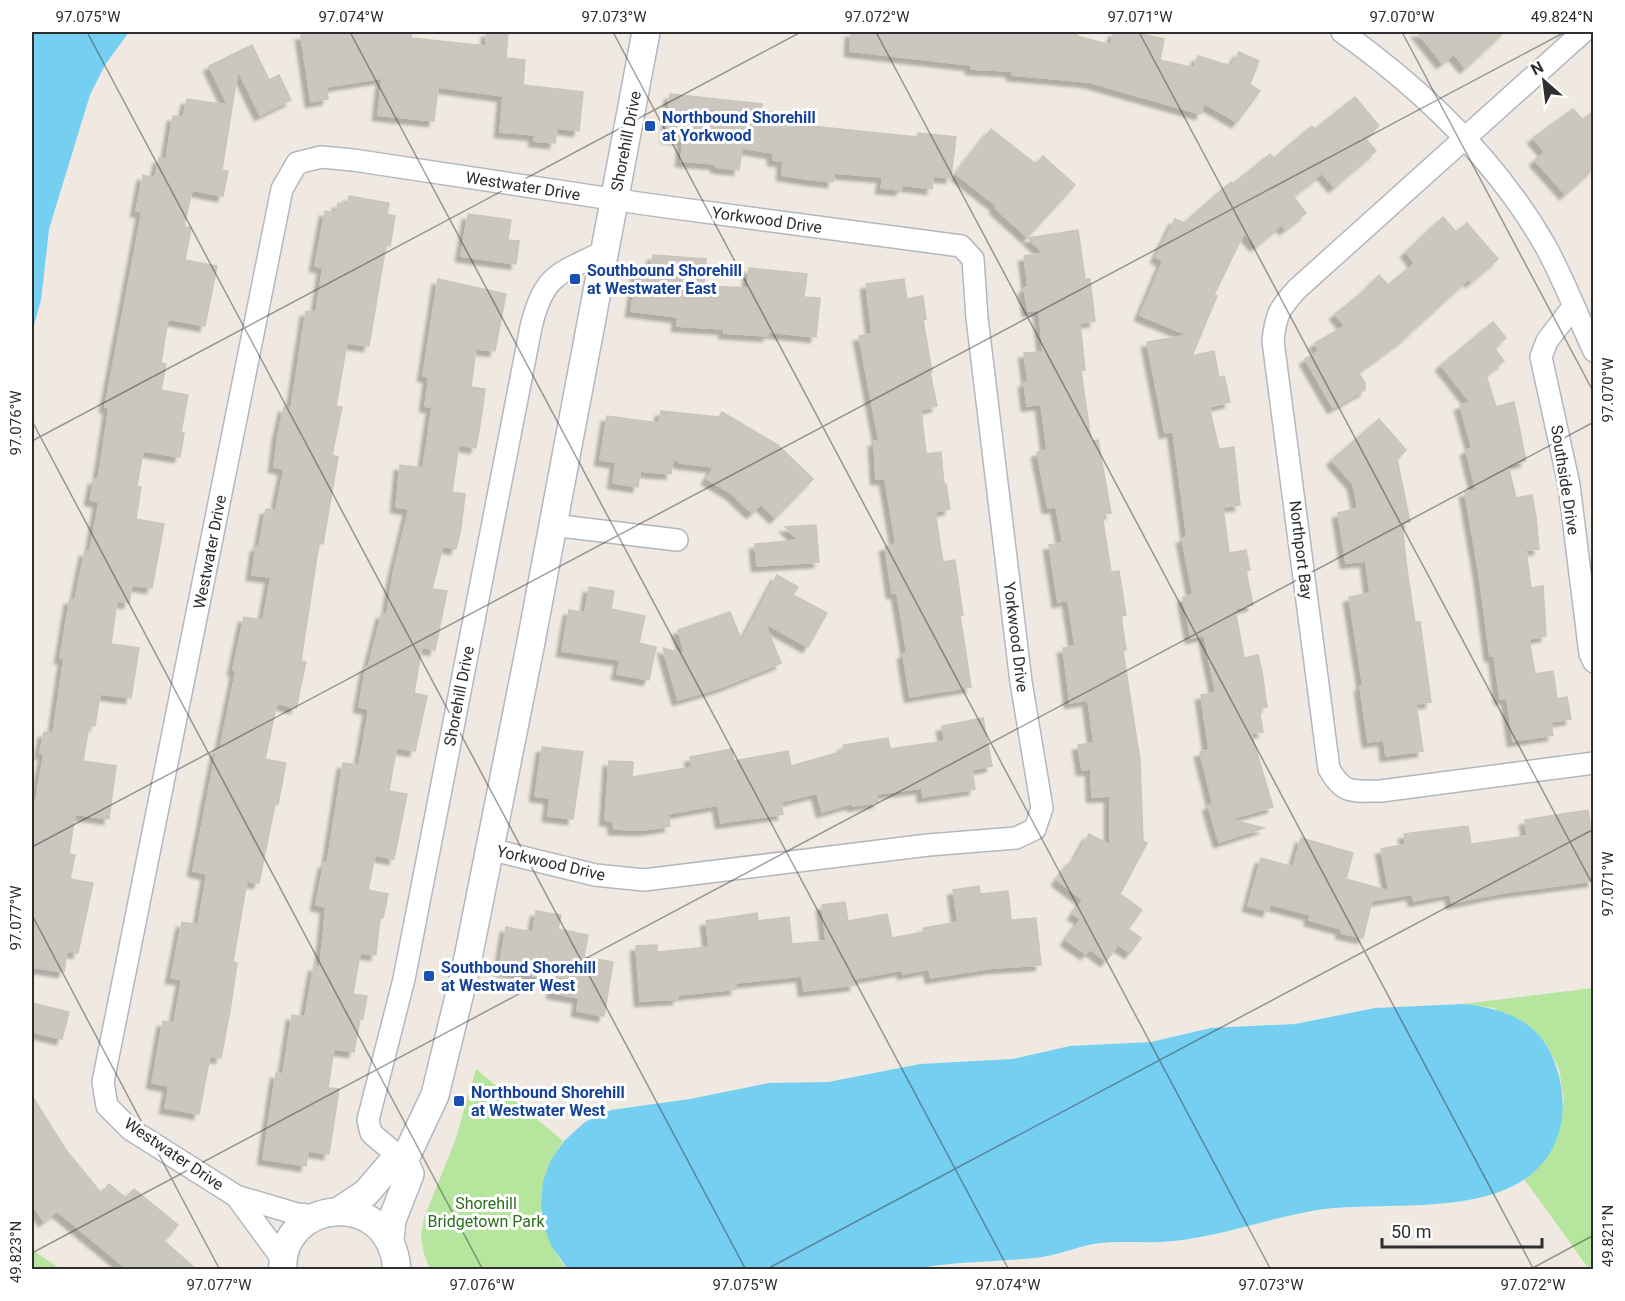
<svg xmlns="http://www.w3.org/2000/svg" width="1625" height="1301" viewBox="0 0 1625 1301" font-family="Roboto,sans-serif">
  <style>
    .green { fill: #b6e59e }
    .water { fill: #75cff0 }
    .building { fill: #cbc7bf; stroke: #cbc5ba; stroke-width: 1.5; filter: url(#shadow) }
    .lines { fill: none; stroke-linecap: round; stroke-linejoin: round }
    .minor-casing { stroke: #b4b7c1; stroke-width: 24 }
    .tertiary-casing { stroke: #b4b7c1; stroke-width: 30 }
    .minor { stroke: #fff; stroke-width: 21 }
    .tertiary { stroke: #fff; stroke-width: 27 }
    .ticks { fill: none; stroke: #2e2e2e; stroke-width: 1.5; stroke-opacity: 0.45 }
    .transit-dot { fill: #1a4fb4; stroke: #fff; stroke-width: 2 }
    .labels { text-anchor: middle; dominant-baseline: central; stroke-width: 6; stroke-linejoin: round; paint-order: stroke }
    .transit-label { font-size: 16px; font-weight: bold; fill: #164399; stroke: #fff; text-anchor: start }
    .street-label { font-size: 16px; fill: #2e2e2e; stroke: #fff }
    .park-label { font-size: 16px; fill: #2c6e1b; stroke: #fff }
    .neatline { fill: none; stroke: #2e2e2e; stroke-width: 2 }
    .ticks-label { font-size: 15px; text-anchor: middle; fill: #2e2e2e }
  </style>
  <defs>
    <filter id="shadow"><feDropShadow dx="-5.5" dy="5.5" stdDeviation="1.5" flood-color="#0004"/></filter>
  </defs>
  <rect width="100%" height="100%" fill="#efe9e1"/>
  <path class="green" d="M1593,988V1269H1589L1524,1179L1546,1158L1564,1100L1559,1069L1545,1042L1494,1008L1463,1004Z
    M476,1069L563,1141C543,1173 538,1192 547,1229C551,1245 556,1258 568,1269H430L424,1254L421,1236L424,1218L455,1141Z
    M32,1250L61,1269H32Z"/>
  <path class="water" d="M32,32H129L105,65L90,95L49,229L41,300L32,332Z
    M1463,1004C1495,1007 1531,1017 1548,1048C1572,1093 1569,1151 1522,1181C1467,1215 1378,1201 1317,1210C1269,1218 1222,1236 1174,1241C1148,1244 1119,1240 1093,1244C1074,1248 1055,1256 1035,1258C993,1262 951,1261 909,1270L568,1269L551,1246L544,1226L541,1204L543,1181L551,1160L564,1141L585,1122L611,1110L690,1099L769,1083L828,1082L920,1064L1013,1059L1070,1046L1151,1042L1211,1028L1295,1024L1375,1008Z"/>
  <path class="building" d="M326,32H412L411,38L486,46L487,32H508L506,58L525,60L523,85L583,92L579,131L557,128L555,143L534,141L535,135L500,132L503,96L438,87L434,121L378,115L382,78L326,87L328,99L311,102L301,35Z
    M851,32H1077V36L1111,45L1114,32H1133L1164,39L1160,60L1194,68L1198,56L1231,66L1239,52L1259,61L1250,84L1260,91L1237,122L1204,103L1201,114L1089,82L1012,75V71L971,69V65L850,51Z
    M1417,32H1504L1465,68L1454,54L1442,63Z
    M252,45L269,80L279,75L291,100L260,115L238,70L222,170L228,171L223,196L192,190L184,226L191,228L185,260L217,266L205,326L168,319L161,363L166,364L161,390L188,395L181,432L184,433L180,457L143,451L137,486L141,487L136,519L164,524L152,588L132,585L129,603L117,601L111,644L139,648L131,698L100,694L95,726L89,725L83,761L116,766L109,819L75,814L69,854L75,855L70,879L93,883L78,953L67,951L64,972L32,967V805H35L44,754L40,753L44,732L53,733L64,658H60L70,599L75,600L85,551L90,552L99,502L90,500L94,479L98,480L109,408L105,407L142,212L136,211L143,175L155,178L159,158L166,159L173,116L183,118L187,99L228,105L209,66Z
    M670,94L762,104L761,111L812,116L811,126L917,137L918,133L956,137L951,178L933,176L932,189L902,185L901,190L881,188L883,177L834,173L833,182L814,180L782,175L783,161L773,160V153L742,148L739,170L716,167L717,164L681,161L683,139L666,137Z
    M1355,97L1379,126L1365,138L1376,151L1334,187L1322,173L1293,196L1306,213L1285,229L1281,225L1256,246L1244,233L1214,295L1217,296L1192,356L1214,351L1219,378L1224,376L1230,402L1209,407L1219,449L1234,447L1240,505L1223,507L1229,553L1246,550L1250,570L1246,571L1253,605L1235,609L1244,658L1258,655L1262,672L1267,707L1259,708L1263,732L1251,733L1273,807L1230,819L1264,828L1219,842L1208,805L1213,804L1200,752L1209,750L1201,695L1216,693L1204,635L1191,638L1183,597L1193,595L1182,538L1187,537L1173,431L1165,433L1147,342L1188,335L1140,315L1163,261L1156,257L1175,219L1184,223L1231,182L1233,184L1270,154L1274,158L1312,126L1315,129Z
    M1573,109L1583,120L1593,111V169L1565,194L1535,160L1545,152L1533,138Z
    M991,129L1036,164L1043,156L1075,185L1027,237L995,208L997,206L956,174Z
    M349,196L389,203L387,214L395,216L390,246L386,245L369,346L347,343L336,406L342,407L332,455L338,457L323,544L319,543L301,661L306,662L296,708L277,703L265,759L286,763L278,804H275L259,883L247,881L233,962L237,963L231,1005L221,1058L210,1056L199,1114L165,1108L169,1086L152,1083L163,1021L174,1023L182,979L171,978L182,922L198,925L207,874L193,871L212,773L217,749H220L236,671L233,670L244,617L263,620L271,577L252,575L256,546L259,547L266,509L276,510L284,469L274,467L278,435L284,407L291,409L306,311L316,312L323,267L315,266L325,211L336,213L338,203L348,204Z
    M468,214L511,220L508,240L519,241L516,264L461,256Z
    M1443,217L1456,232L1467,223L1498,259L1471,282L1468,279L1404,338L1358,372L1365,383V390L1333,408L1305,359L1319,351L1315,343L1345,326L1335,314L1363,292L1379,275L1388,285L1415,263L1406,252Z
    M1078,230L1085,279H1090L1095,321L1080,323L1085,370H1081L1091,441L1098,440L1111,513L1102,514L1111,572L1119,571L1126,615L1121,616L1126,650L1123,651L1140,760L1143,841L1147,843L1120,894L1142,910L1128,929L1141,938L1130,953L1118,945L1106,961L1090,949L1086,954L1066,940L1081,919L1073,914L1083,900L1057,880L1072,860L1074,861L1089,834L1110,845V796L1092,797L1091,769L1082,770L1078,745L1094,743L1088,700L1070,703L1063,648L1075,646L1068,600L1058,602L1049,545L1063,543L1056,507L1048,508L1037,452L1047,450L1041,404L1027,406L1024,382H1028L1024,353L1043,352L1039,310L1028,311L1024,288L1028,287L1024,256L1044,253L1028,238Z
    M653,255L706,259L704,286L748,288L749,268L807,274L804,297L820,298L816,337L768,332V336L724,333L725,329L677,326L678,317L631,311L637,270L650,272Z
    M438,279L506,294L495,351L476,349L471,387L485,389L482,413L476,448L459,445L452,492L465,494L461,528L456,549L443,546L432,589L447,591L435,650L422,647L414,693L427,696L415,751L397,748L393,767L389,791L407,794L394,859L375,855L368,890L388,894L383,918H380L376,955L360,953L353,994L367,996L363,1019H360L354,1052L334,1049L328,1088L339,1089L329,1154L308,1151L306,1166L263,1159L276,1073L283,1074L292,1015L305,1017L314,966L320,967L326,907L316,905L324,863L327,864L343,763L359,765L369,709L359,707L366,667L368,668L382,613L387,615L393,575L409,509L396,507L400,465L423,468L432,407L425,406L429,377L423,376Z
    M904,279L907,299L923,296L926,319L923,320L932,372H930L937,406L921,410L926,454L941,452L944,485L946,484L950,509L935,512L943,562L955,560L963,615H960L971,687L910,697L903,654L907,653L897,593H892L885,546L896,544L885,479H876L874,441H879L859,336L872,334L866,284Z
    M1493,322L1506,338L1494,348L1504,361L1486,375L1496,407L1514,402L1526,461L1508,465L1516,498L1532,495L1536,517L1539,549L1526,550L1531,588L1543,586L1546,636L1529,639L1535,674L1553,671L1557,699L1567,697L1571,719L1551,722L1553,735L1513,741L1507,698L1500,699L1494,656H1490L1479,573L1465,492L1476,490L1466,450L1472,448L1460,405L1470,402L1441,365Z
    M661,411L719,417L722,412L778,445L813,479L775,518L761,504L752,513L731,493L707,479L714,467L681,463L673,458L671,474L640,471L638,487L613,483L616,462L600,460L607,416L659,423Z
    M1379,419L1406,450L1397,459L1410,522L1402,523L1407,570L1415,622H1420L1431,702L1416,704L1423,751L1386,756L1384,740L1368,742L1360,686H1363L1349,597L1370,593L1366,561L1346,563L1338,513L1358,508L1353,484L1332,460Z
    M816,525L819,562L757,566L755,544L799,540L785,527Z
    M777,575L798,587L793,595L827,613L808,647L765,623L781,663L722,687L678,700L663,648L685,654L678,630L730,612L742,641Z
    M589,587L614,591L611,609L645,616L639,643L656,647L649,680L617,674L620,660L562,651L569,610L585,613Z
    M983,718L992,766L972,770L975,789L923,797L922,788L876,794L878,802L853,806V803L822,812L817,793L781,802L783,814L721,823L718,805L668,814L670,826L643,830L614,829L613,821L605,820L609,761L633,762L632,777L692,767L690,757L732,749L734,761L788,751L791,766L844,751L843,745L888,738L890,749L945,741L942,726Z
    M542,747L583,752L573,819L548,816L550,798L535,796Z
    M1588,810L1593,843V881L1502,893L1452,903L1450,894L1414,901L1412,894L1372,901L1363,938L1341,933L1342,929L1309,920L1311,915L1270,904L1268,911L1248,906L1261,858L1293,867L1301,838L1353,853L1346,879L1389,891L1381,849L1406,844L1404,834L1468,826L1471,844L1527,836L1525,820Z
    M979,886L980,894L1008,891L1011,920L1036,918L1041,965L993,968L931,978L929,969L903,974L902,970L854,979L855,985L804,991L802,976L735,983L736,989L678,995V999L640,1001L636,946L657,945V952L709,947L706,921L757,913L758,921L789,917L792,944L826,941L822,905L845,902L848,921L887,914L892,938L924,932L923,928L958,922L953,890Z
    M536,911L561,915L558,929L588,935L584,957L613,962L604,1016L577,1011L579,998L552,993L555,979L499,970L506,927L533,932Z
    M32,1003L69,1012L62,1039L32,1032Z
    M32,1096L66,1150L101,1193L109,1184L126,1198L134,1189L178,1225L164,1241L196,1269H127L57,1211L44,1221L32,1205Z"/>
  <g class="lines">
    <g class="minor-casing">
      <path id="minor" d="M1342,32C1423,90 1496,159 1546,247C1564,280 1578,317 1594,351
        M1583,32L1297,289C1279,309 1276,314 1273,341L1329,769C1344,795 1352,791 1381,791L1594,763
        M1573,307L1547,341L1541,357L1569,485L1590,654L1594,662
        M552,525L677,540
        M404,1161L371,1133L368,1120L404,979L531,327C544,273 559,274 605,251
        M236,1196L283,1260
        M317,1216L297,1214L236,1196L130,1129L107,1106L103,1082L282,189L297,163L321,157L353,160L645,204L961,246L973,259L977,318L1021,682L1042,808L1035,829L1016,838L928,845L644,880L595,875L489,849"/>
    </g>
    <g class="tertiary-casing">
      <path id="tertiary" d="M339,1211L366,1193L390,1165L404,1161L435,1095L466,968L530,647L646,32
        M390,1240L392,1220L410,1174L404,1161
        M283,1270C278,1201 390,1184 397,1270"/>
    </g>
    <use href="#minor" class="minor"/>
    <use href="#tertiary" class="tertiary"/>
  </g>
  <path class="ticks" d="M87,32L746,1270M350,32L1009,1270M613,32L1271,1270M876,32L1534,1270M1139,32L1594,887M1402,32L1594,393M32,34L37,32M32,421L483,1270M32,441L801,32M32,847L1565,32M32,915L220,1270M32,1253L1594,422M765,1270L1594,829M1529,1270L1594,1235"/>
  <g class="transit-dot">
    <rect x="644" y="120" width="12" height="12" rx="3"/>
    <rect x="569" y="273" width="12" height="12" rx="3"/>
    <rect x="423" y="970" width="12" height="12" rx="3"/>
    <rect x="453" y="1095" width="12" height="12" rx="3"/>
  </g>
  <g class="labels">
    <g class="transit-label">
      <text x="662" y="117">Northbound Shorehill<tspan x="662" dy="18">at Yorkwood</tspan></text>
      <text x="587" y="270">Southbound Shorehill<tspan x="587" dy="18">at Westwater East</tspan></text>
      <text x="441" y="967">Southbound Shorehill<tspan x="441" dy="18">at Westwater West</tspan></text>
      <text x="471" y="1092">Northbound Shorehill<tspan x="471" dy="18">at Westwater West</tspan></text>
    </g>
    <g class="street-label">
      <text transform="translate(626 141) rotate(-79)">Shorehill Drive</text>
      <text transform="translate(523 186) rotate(9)">Westwater Drive</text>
      <text transform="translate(767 220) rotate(8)">Yorkwood Drive</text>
      <text transform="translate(1565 480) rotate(81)">Southside Drive</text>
      <text transform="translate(1301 550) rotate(83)">Northport Bay</text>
      <text transform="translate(210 552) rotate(-79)">Westwater Drive</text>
      <text transform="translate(1016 637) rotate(83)">Yorkwood Drive</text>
      <text transform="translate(459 696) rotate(-79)">Shorehill Drive</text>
      <text transform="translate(551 863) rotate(13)">Yorkwood Drive</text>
      <text transform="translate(174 1154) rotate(34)">Westwater Drive</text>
    </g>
    <g class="park-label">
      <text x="486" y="1203">Shorehill<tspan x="486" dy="18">Bridgetown Park</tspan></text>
    </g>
  </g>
  <rect width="1625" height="1301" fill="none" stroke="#ffffff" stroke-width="66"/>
  <g transform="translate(1544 81) rotate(332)" stroke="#ffffff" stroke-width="4.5" paint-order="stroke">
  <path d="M0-4.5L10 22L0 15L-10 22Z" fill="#2e2e2e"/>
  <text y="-9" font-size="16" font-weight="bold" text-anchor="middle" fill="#2e2e2e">N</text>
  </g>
  <path d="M1382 1238v9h160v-9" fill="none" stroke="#2e2e2e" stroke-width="3"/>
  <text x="1391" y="1238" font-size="18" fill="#2e2e2e" stroke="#ffffff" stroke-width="4.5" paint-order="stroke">50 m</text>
  <rect x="33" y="33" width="1559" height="1235" class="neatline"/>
  <g class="ticks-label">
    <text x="88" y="22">97.075°W</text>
    <text x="351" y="22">97.074°W</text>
    <text x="614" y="22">97.073°W</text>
    <text x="877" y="22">97.072°W</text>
    <text x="1140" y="22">97.071°W</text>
    <text x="1402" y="22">97.070°W</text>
    <text x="1562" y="22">49.824°N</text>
    <text transform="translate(1608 390) rotate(-90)" y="5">97.070°W</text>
    <text transform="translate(16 423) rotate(-90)" y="5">97.076°W</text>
    <text transform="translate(1608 884) rotate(-90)" y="5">97.071°W</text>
    <text transform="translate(16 918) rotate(-90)" y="5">97.077°W</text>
    <text transform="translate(1608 1236) rotate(-90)" y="5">49.821°N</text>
    <text transform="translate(16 1252) rotate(-90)" y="5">49.823°N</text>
    <text x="219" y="1290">97.077°W</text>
    <text x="482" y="1290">97.076°W</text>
    <text x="745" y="1290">97.075°W</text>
    <text x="1008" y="1290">97.074°W</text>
    <text x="1271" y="1290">97.073°W</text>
    <text x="1533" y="1290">97.072°W</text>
  </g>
</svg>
